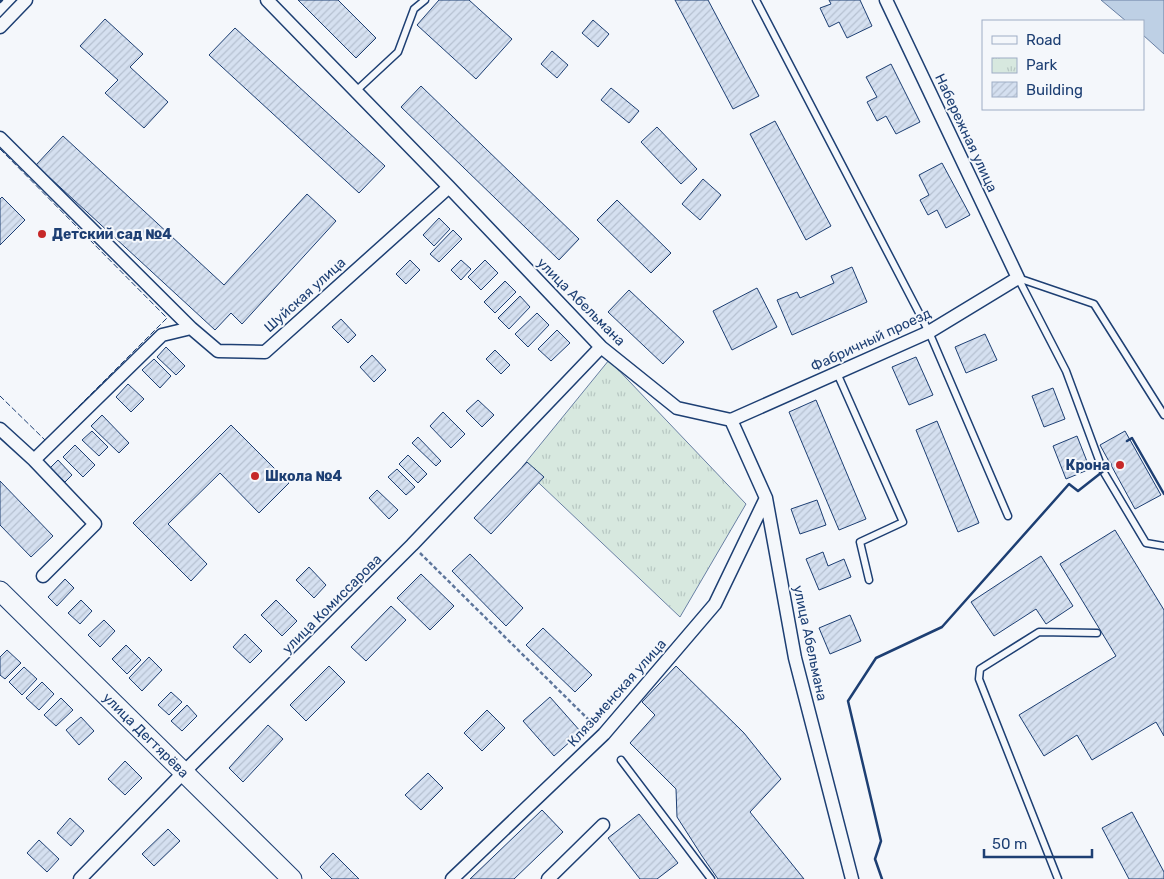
<svg xmlns="http://www.w3.org/2000/svg" width="1164" height="879" viewBox="0 0 1164 879" font-family="Rubik,sans-serif">
  <style>
    .park { fill: url(#park-tufts); stroke: #687fa3 }
    .water { fill: #bed0e5; stroke: #687fa3 }
    .building { fill: url(#building-hatch); stroke: #1d3f73 }
    .lines { fill: none; stroke-linecap: round; stroke-linejoin: round }
    .service-casing { stroke: #1d3f73; stroke-width: 9 }
    .minor-casing { stroke: #1d3f73; stroke-width: 15 }
    .secondary-casing { stroke: #1d3f73; stroke-width: 21 }
    .path { stroke: #5e769c; stroke-width: 2.5; stroke-dasharray: 4 2.5; stroke-linecap: butt }
    .service { stroke: #f4f7fb; stroke-width: 6 }
    .minor { stroke: #f4f7fb; stroke-width: 12 }
    .secondary { stroke: #f4f7fb; stroke-width: 19 }
    .fence { stroke: #1d3f73; stroke-width: 1; stroke-dasharray: 6 2.5; stroke-linecap: butt }
    .wall { stroke: #1d3f73; stroke-width: 2.5 }
    .poi-dot { fill: #c62828; stroke: #f4f7fb; stroke-width: 2 }
    .labels { text-anchor: middle; dominant-baseline: central; stroke-width: 4; stroke-linejoin: round; paint-order: stroke }
    .street-label { font-size: 14px; fill: #1d3f73; stroke: #f4f7fb }
    .poi-label { font-size: 14px; font-weight: bold; fill: #1d3f73; stroke: #f4f7fb; text-anchor: start }
  </style>
  <defs>
    <pattern id="park-tufts" width="24" height="20" patternUnits="userSpaceOnUse" patternTransform="scale(1.25)"><rect width="24" height="20" fill="#d7e8df"/><path d="M3 7l-1-3M5 7V3M7 7l1-3M15 17l-1-3M17 17v-4M19 17l1-3" fill="none" stroke="#b8c8c3"/></pattern>
    <pattern id="building-hatch" width="6" height="6" patternUnits="userSpaceOnUse" patternTransform="scale(1.25)"><rect width="6" height="6" fill="#d5e0f0"/><path d="M-1 1l2-2M0 6l6-6M5 7l2-2" fill="none" stroke="#b6c1d1"/></pattern>
  </defs>
  <rect width="100%" height="100%" fill="#f4f7fb"/>
  <path class="park" d="M609,360L746,504L680,617L522,467Z"/>
  <path class="water" d="M1101,0H1164V54L1143,35V21H1126Z"/>
  <path class="building" d="M298,0H338L376,38L356,58Z
    M439,0H469L512,39L476,79L417,25Z
    M675,0H708L759,96L733,109Z
    M829,0H860L872,26L847,38L839,22L829,27L820,8L831,4Z
    M105,19L143,54L130,67L168,102L144,128L105,93L118,80L80,46Z
    M593,20L609,34L598,47L582,33Z
    M235,28L385,166L359,193L209,55Z
    M552,51L568,65L557,78L541,64Z
    M891,64L920,122L896,134L886,116L877,121L867,102L877,97L866,77Z
    M421,86L579,239L559,260L401,107Z
    M611,88L639,111L629,123L601,100Z
    M775,121L831,226L806,240L750,134Z
    M657,127L697,169L681,184L641,142Z
    M63,136L224,285L307,194L336,221L242,324L231,313L215,330L36,165Z
    M942,163L970,215L946,228L937,210L928,215L920,200L929,195L919,175Z
    M703,179L721,195L700,220L682,204Z
    M2,197L25,220L0,245V199Z
    M617,200L671,253L651,273L597,220Z
    M439,218L450,229L434,246L423,235Z
    M453,230L462,239L439,262L430,254Z
    M410,260L420,270L406,284L396,274Z
    M461,260L471,269L461,280L451,270Z
    M485,260L498,273L481,290L468,277Z
    M852,267L867,302L792,335L777,300L797,292L800,298L834,283L831,276Z
    M505,281L516,292L495,313L484,302Z
    M757,288L777,327L732,350L713,311Z
    M629,290L684,342L663,364L608,312Z
    M520,296L530,307L509,329L498,318Z
    M537,313L549,325L528,347L515,334Z
    M341,319L356,335L348,343L332,327Z
    M557,330L570,343L551,361L538,349Z
    M985,334L997,360L966,373L955,347Z
    M166,347L185,366L176,375L157,357Z
    M495,350L510,365L501,374L486,359Z
    M372,355L386,370L374,382L360,367Z
    M916,357L933,395L909,405L892,367Z
    M154,359L171,376L160,388L142,370Z
    M128,384L144,399L131,412L116,397Z
    M1053,388L1065,419L1044,427L1032,396Z
    M478,400L494,415L482,427L466,411Z
    M816,400L866,519L839,530L789,412Z
    M443,412L465,434L451,448L430,426Z
    M102,415L129,443L119,453L91,426Z
    M937,421L979,523L958,532L916,430Z
    M231,425L289,483L259,513L220,473L168,524L207,564L191,581L133,523Z
    M92,431L108,447L99,456L82,440Z
    M1125,431L1161,495L1135,509L1100,445Z
    M1077,436L1090,469L1066,479L1053,446Z
    M418,437L441,461L436,466L412,443Z
    M75,445L95,465L83,477L63,457Z
    M408,455L427,474L418,483L399,464Z
    M58,460L72,475L65,482L50,468Z
    M527,462L544,477L491,534L474,518Z
    M397,469L415,487L406,495L388,477Z
    M0,481L53,536L31,557L0,525Z
    M377,490L398,510L389,519L369,498Z
    M817,500L826,525L800,534L791,509Z
    M1115,530L1164,610V736L1156,722L1092,760L1077,735L1044,756L1019,715L1116,656L1060,564Z
    M823,552L828,566L844,559L851,577L819,590L806,559Z
    M470,554L523,608L506,626L452,571Z
    M1041,556L1073,606L1046,624L1036,609L994,636L971,602Z
    M309,567L326,585L314,598L296,580Z
    M421,574L454,606L430,630L397,598Z
    M65,579L74,588L57,606L48,597Z
    M81,600L92,611L80,624L68,613Z
    M276,600L297,621L282,636L261,615Z
    M391,606L406,620L366,661L351,647Z
    M850,615L861,641L830,654L819,628Z
    M104,620L115,631L100,647L88,635Z
    M543,628L592,675L575,692L526,645Z
    M245,634L262,651L250,663L233,647Z
    M126,645L141,660L127,674L112,659Z
    M7,650L21,663L5,679L0,675V657Z
    M149,657L162,670L142,691L129,678Z
    M329,666L345,682L306,721L290,705Z
    M676,666L744,733L781,779L750,812L804,879H718L702,856L677,817L676,789L630,743L655,715L642,702Z
    M24,667L37,679L22,695L9,682Z
    M42,682L54,694L39,710L26,698Z
    M171,692L182,702L169,715L158,705Z
    M550,697L581,732L554,756L523,721Z
    M61,698L73,710L56,726L44,715Z
    M187,705L197,716L182,731L171,721Z
    M487,710L505,728L482,751L464,733Z
    M81,717L94,731L79,745L66,730Z
    M268,725L283,739L243,782L229,768Z
    M125,761L142,778L125,795L108,779Z
    M428,773L443,788L421,810L405,795Z
    M542,810L563,832L514,879H470Z
    M1132,812L1164,872V879H1129L1102,828Z
    M639,814L678,863L657,879H640L608,838Z
    M70,818L84,831L71,846L57,833Z
    M168,829L180,841L154,866L142,854Z
    M39,840L59,859L47,872L27,853Z
    M333,853L359,879H332L320,867Z"/>
  <g class="lines">
    <g class="service-casing">
      <path id="service" d="M756,0L929,332L1008,516
        M356,91L398,52L414,9L425,0
        M1018,278L1066,371L1103,471L1146,543L1164,546
        M1018,278L1094,304L1164,415
        M837,373L903,522L860,542L869,580
        M621,760L711,879
        M1058,879L979,679L980,669L1039,632L1097,633"/>
    </g>
    <g class="minor-casing">
      <path id="minor" d="M267,0L449,187L601,347L677,408L731,420L766,498L795,658L852,879
        M0,27L26,0
        M0,138L191,328
        M731,420L929,332L1018,278L886,0
        M0,429L34,460L95,524L43,576
        M34,460L162,335L191,328L218,351L265,352L449,187
        M80,879L184,772L412,545L601,347
        M452,879L604,734L715,604L766,498
        M548,879L603,825"/>
    </g>
    <g class="secondary-casing">
      <g id="secondary">
        <path id="s1" d="M0,591L292,879"/>
      </g>
    </g>
    <path class="path" d="M420,553L594,725"/>
    <use href="#service" class="service"/>
    <use href="#minor" class="minor"/>
    <use href="#secondary" class="secondary"/>
    <path class="fence" d="M0,149L167,318L45,440L0,396"/>
    <path class="wall" d="M0,2L2,0
      M1127,441L1132,438L1164,494
      M882,879L875,859L881,841L848,701L876,658L942,627L1069,484L1078,491L1111,465L1109,462"/>
  </g>
  <g class="poi-dot">
    <circle cx="42" cy="234" r="5"/>
    <circle cx="1120" cy="465" r="5"/>
    <circle cx="255" cy="476" r="5"/>
  </g>
  <g class="labels">
    <g class="street-label">
      <text transform="translate(966 133) rotate(65)">Набережная улица</text>
      <text transform="translate(305 295) rotate(-42)">Шуйская улица</text>
      <text transform="translate(581 302) rotate(45)">улица Абельмана</text>
      <text transform="translate(871 340) rotate(-25)">Фабричный проезд</text>
      <text transform="translate(332 604) rotate(-45)">улица Комиссарова</text>
      <text transform="translate(810 643) rotate(78)">улица Абельмана</text>
      <text transform="translate(617 693) rotate(-48)">Клязьменская улица</text>
      <text stroke="none"><textPath href="#s1" startOffset="205">улица Дегтярёва</textPath></text>
    </g>
    <g class="poi-label">
      <text x="52" y="234">Детский сад №4</text>
      <text x="1110" y="465" text-anchor="end">Крона</text>
      <text x="265" y="476">Школа №4</text>
    </g>
  </g>
  <rect x="982" y="20" width="162" height="90" fill="#f4f7fb" stroke="#9eadc5"/>
  <rect x="992" y="36" width="25" height="8" fill="#f4f7fb" stroke="#9eadc5"/>
  <text x="1026" y="45" font-size="15" fill="#1d3f73">Road</text>
  <rect x="992" y="58" width="25" height="15" fill="url(#park-tufts)" stroke="#9eadc5"/>
  <text x="1026" y="70" font-size="15" fill="#1d3f73">Park</text>
  <rect x="992" y="82" width="25" height="15" fill="url(#building-hatch)" stroke="#9eadc5"/>
  <text x="1026" y="95" font-size="15" fill="#1d3f73">Building</text>
  <path d="M984 849v8h108v-8" fill="none" stroke="#1d3f73" stroke-width="2.5"/>
  <text x="992" y="849" font-size="15" fill="#1d3f73" stroke="#f4f7fb" stroke-width="4" paint-order="stroke">50 m</text>
</svg>
